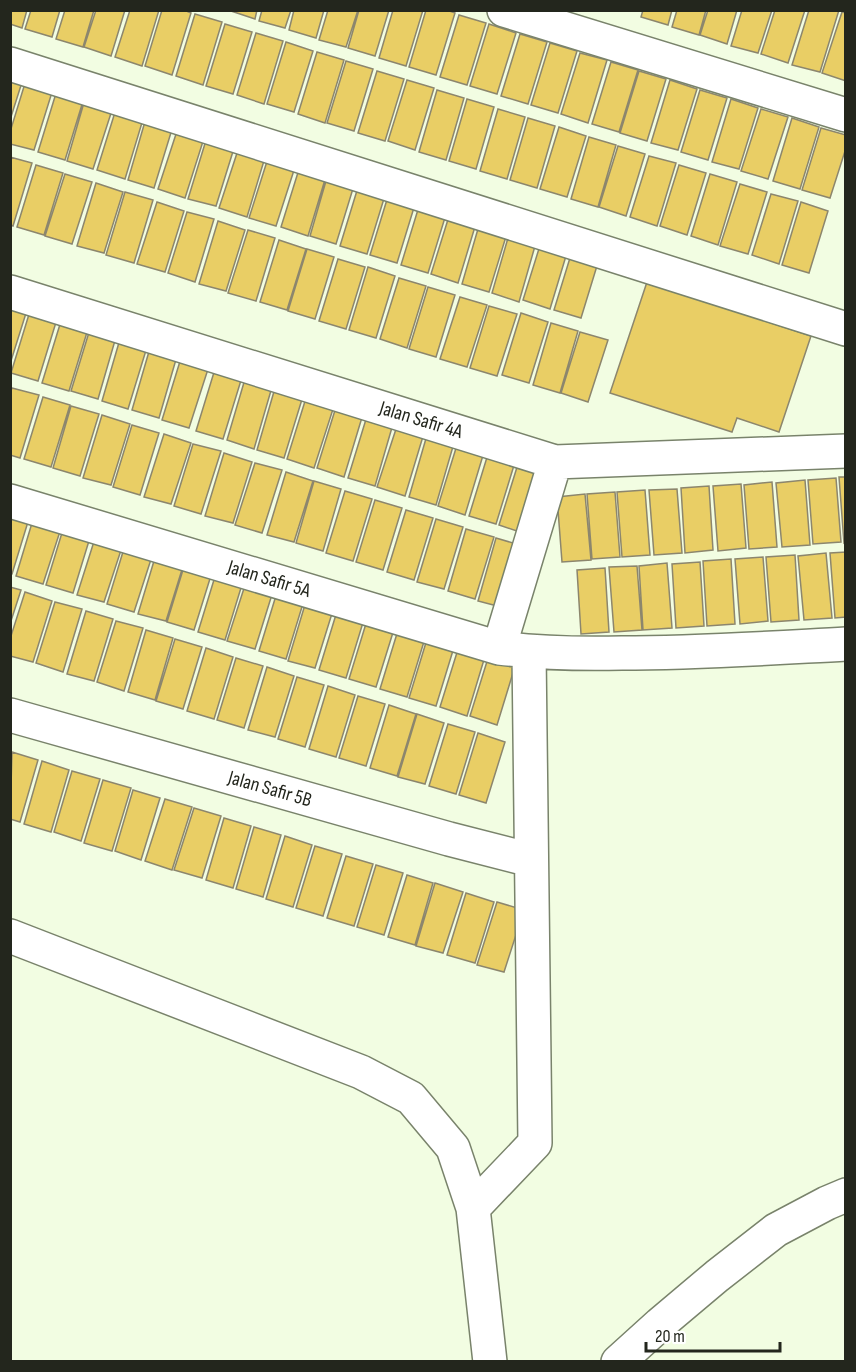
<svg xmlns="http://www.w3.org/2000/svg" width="856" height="1372" viewBox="0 0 856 1372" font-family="'Sofia Sans Condensed',sans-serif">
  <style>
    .building { fill: #e9ce65; stroke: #8c866d; stroke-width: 1.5 }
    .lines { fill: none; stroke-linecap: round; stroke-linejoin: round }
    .minor-casing { stroke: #79836b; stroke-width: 36 }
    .minor { stroke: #fff; stroke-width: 33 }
    .labels { text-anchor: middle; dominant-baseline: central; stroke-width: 4.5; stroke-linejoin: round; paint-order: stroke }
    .street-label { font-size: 20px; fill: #23261d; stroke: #fff }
  </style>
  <rect width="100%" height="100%" fill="#f2fde2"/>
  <path class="building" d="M10,10H27L22,28L10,24Z
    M31,10H60L52,37L25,29Z
    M65,10H94L83,47L56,39Z
    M96,10H125L111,56L84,47Z
    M130,10H159L142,66L115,57Z
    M162,10H184L191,13L172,75L145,66Z
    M228,10H257L255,19Z
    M262,10H291L285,28L259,21Z
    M294,10H324L316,38L289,30Z
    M328,10H358L346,47L319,40Z
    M359,10H389L375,56L348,48Z
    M393,10H423L406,66L379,58Z
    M426,10H447L455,13L436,75L409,67Z
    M643,10H672L668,25L641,17Z
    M677,10H706L699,35L672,27Z
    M708,10H737L727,44L700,35Z
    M742,10H772L758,53L731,46Z
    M775,10H805L788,63L761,54Z
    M809,10H839L820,72L792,65Z
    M842,12L846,13V81L822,73Z
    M195,14L222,22L203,85L176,76Z
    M459,15L486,23L467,85L440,77Z
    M225,24L252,32L233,94L206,86Z
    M489,24L516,33L497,94L470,86Z
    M256,33L283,41L264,104L237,95Z
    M520,34L547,42L528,104L501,96Z
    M286,42L313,51L294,112L267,104Z
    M550,43L577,51L558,113L531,105Z
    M317,52L344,60L325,123L298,114Z
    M580,53L607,60L588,123L561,114Z
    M346,61L373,69L354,131L327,123Z
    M611,62L638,70L619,132L592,124Z
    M377,71L404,79L385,141L358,133Z
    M639,71L666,79L647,141L620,133Z
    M10,76L23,79L10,120Z
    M26,80L53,89L34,150L10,144V132Z
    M407,80L434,88L415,150L388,141Z
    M670,80L697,89L678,150L651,143Z
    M57,90L84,98L65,160L38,152Z
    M437,90L464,98L446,160L419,152Z
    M700,90L727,98L708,160L681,152Z
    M85,99L113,107L93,169L67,161Z
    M467,99L494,107L476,169L449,161Z
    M731,99L758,108L739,169L712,162Z
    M116,109L144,116L125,179L97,170Z
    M498,109L525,117L507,179L480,171Z
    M761,109L788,117L768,179L741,171Z
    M146,118L173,126L154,188L128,180Z
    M528,118L555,126L537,188L510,180Z
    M792,118L819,127L800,189L773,181Z
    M559,127L586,136L567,197L540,189Z
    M178,128L205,135L185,198L158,189Z
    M821,128L846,135V148L830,198L802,190Z
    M207,137L235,145L216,206L188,199Z
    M589,137L616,145L598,207L571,199Z
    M618,146L645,154L626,216L599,207Z
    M239,147L266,154L247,217L219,208Z
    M269,155L296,164L276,226L249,218Z
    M649,156L676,163L657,226L630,217Z
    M10,157L32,163L13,226L10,225Z
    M36,165L63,173L44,235L17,227Z
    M679,165L706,173L687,235L660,226Z
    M300,166L327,173L308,236L281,227Z
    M65,174L92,182L72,244L45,236Z
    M328,174L355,182L336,244L310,236Z
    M710,174L737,182L718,245L691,236Z
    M96,183L123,192L104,253L77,246Z
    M359,184L386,192L367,254L340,246Z
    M740,184L767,192L748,254L720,246Z
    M125,192L153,200L134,263L106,255Z
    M389,193L416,201L397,263L370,255Z
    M771,194L798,201L779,264L752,255Z
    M157,202L184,211L165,272L137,264Z
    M801,202L828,211L809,273L782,265Z
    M420,203L447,211L428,273L401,265Z
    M187,212L214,219L195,282L168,273Z
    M450,213L477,220L458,283L431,274Z
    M218,221L245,230L226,291L199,284Z
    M480,222L508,230L489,292L462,284Z
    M248,230L275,238L256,301L228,293Z
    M510,231L537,239L519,302L492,293Z
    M542,239L569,246L550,309L523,300Z
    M279,240L306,249L287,310L260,302Z
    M573,248L600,256L581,318L554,310Z
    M307,249L334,257L315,319L288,311Z
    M338,259L365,267L346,329L319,321Z
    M368,267L395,276L376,338L349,330Z
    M399,278L426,286L407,348L380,339Z
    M647,282L811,336L779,432L737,418L732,432L610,393Z
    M428,287L455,295L436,357L409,349Z
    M460,297L487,305L467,367L440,359Z
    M10,305L27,310L10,364Z
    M489,306L517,314L497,376L470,368Z
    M30,311L57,319L38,381L11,373Z
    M521,313L548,322L529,383L502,375Z
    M61,321L88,329L69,391L42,383Z
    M551,323L578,331L560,393L533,385Z
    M90,329L116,337L98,399L71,391Z
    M580,332L608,340L588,402L561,393Z
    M120,339L147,347L128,409L102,401Z
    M150,348L177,356L159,418L132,410Z
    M181,358L209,366L189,428L162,420Z
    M215,369L242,377L223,439L196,431Z
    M245,379L272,387L254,449L227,440Z
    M12,388L39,395L20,458L10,455V393Z
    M275,388L303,396L284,458L257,450Z
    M43,397L70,405L51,467L24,459Z
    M306,398L334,406L314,468L287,459Z
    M71,406L99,414L80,476L53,468Z
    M336,407L363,414L344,477L317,468Z
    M102,415L130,424L111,485L83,478Z
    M367,416L393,424L375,486L348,478Z
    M132,425L159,433L140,495L113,487Z
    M397,426L424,433L405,496L377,487Z
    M164,434L191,443L171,504L144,497Z
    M427,435L454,443L436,505L409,497Z
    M193,444L221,451L201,514L174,506Z
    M457,445L484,452L465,515L438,506Z
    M224,453L252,462L233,523L205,516Z
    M488,454L515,462L496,524L469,516Z
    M255,463L282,470L262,533L235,525Z
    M518,464L545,471L526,534L499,525Z
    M286,472L313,481L294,542L267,535Z
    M839,477H846V542L844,543Z
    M836,478L841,542L813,544L808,480Z
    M805,480L810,545L782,547L776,483Z
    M314,481L341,489L323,551L296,543Z
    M772,482L777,547L749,549L744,485Z
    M741,484L746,548L718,551L713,486Z
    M709,486L713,550L685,553L681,488Z
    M677,489L682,553L654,555L649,490Z
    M645,490L650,555L622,557L617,492Z
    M345,491L372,499L353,561L326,553Z
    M615,492L620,557L592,559L587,494Z
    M585,494L591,560L562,562L557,497Z
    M375,500L402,508L383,570L356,562Z
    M10,506L31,512L12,574H10Z
    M406,510L433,518L414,580L387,572Z
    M35,513L63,522L43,584L16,576Z
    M436,519L463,527L444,589L417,582Z
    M65,523L92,531L73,593L46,585Z
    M466,529L494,537L475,599L448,591Z
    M97,532L124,541L104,602L77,595Z
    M496,538L523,546L505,608L478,601Z
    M126,542L154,550L134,612L107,604Z
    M157,551L185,560L166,621L138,614Z
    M846,552V617L835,618L830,553Z
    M826,553L832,618L804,620L798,556Z
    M795,555L799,620L771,622L766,557Z
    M763,557L768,621L740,624L735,559Z
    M731,559L735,624L707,626L703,561Z
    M186,560L213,569L194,630L167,622Z
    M700,562L704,626L676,628L672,564Z
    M667,563L672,628L643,630L639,566Z
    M637,566L642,630L614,632L609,567Z
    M605,568L609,632L581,634L577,570Z
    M217,570L244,578L225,640L198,632Z
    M247,579L274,588L255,649L227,641Z
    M10,587L21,590L10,624Z
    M278,589L305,597L286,659L259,651Z
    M25,592L52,601L33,662L10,656V639Z
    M307,598L334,607L315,668L288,661Z
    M55,602L82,609L63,672L36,663Z
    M338,608L365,616L346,678L319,670Z
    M86,611L113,619L94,681L67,674Z
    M368,617L395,626L376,687L349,679Z
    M116,621L143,628L124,691L97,682Z
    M399,627L426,635L407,697L380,689Z
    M146,630L173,638L155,700L128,692Z
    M428,636L455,644L436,706L409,698Z
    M175,639L202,647L183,709L156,701Z
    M459,646L486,653L467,716L440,707Z
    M206,648L233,657L214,719L187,711Z
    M489,655L516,663L497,725L470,716Z
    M236,658L263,666L244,728L217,720Z
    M267,667L294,676L275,737L248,730Z
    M297,677L324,685L305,747L278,739Z
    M328,686L355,695L336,757L309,749Z
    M358,696L385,704L366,766L339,758Z
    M389,705L416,714L397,776L370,768Z
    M417,714L444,723L425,784L398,777Z
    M448,724L475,732L456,794L429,786Z
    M478,733L505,742L486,803L459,795Z
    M12,752L38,760L20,822L10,819Z
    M42,761L69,770L51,832L24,824Z
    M72,771L100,779L81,841L54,832Z
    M103,780L131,788L112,851L84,843Z
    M133,790L160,798L141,860L115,851Z
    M165,799L192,807L172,870L145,861Z
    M194,808L221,816L202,878L174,870Z
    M224,818L251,826L233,888L206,880Z
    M254,827L281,835L263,897L236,889Z
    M285,836L312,845L293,907L266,899Z
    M315,846L342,854L323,916L296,908Z
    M346,856L373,864L354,926L327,918Z
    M376,865L403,873L384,935L357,927Z
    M407,875L433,883L415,945L388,937Z
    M435,883L463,892L443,953L416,946Z
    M466,893L494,902L475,963L447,955Z
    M497,902L524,910L504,972L477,965Z"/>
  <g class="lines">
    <g class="minor-casing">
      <path id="minor" d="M504,10L846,115
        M10,64L846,329
        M10,292L555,462L846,451
        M10,501L499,648C540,653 581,654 622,653C697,653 771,648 846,644
        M499,648L555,462
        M10,715L449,839L531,860
        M10,936L361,1072L411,1098L453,1148L473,1208L490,1362
        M473,1208L535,1143L529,652
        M618,1362L660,1324L717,1276L776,1230L827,1203L846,1195"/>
    </g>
    <use href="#minor" class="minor"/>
  </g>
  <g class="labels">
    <g class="street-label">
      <text transform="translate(421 420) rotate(17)">Jalan Safir 4A</text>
      <text transform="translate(269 579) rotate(17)">Jalan Safir 5A</text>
      <text transform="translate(270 789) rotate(16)">Jalan Safir 5B</text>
    </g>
  </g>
  <rect width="856" height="1372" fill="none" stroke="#23261d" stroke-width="24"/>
  <path d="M646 1342v9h134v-9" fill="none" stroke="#23261d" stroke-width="3"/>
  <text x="655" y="1342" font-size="18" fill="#23261d" stroke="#ffffff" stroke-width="4.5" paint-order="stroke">20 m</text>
</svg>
